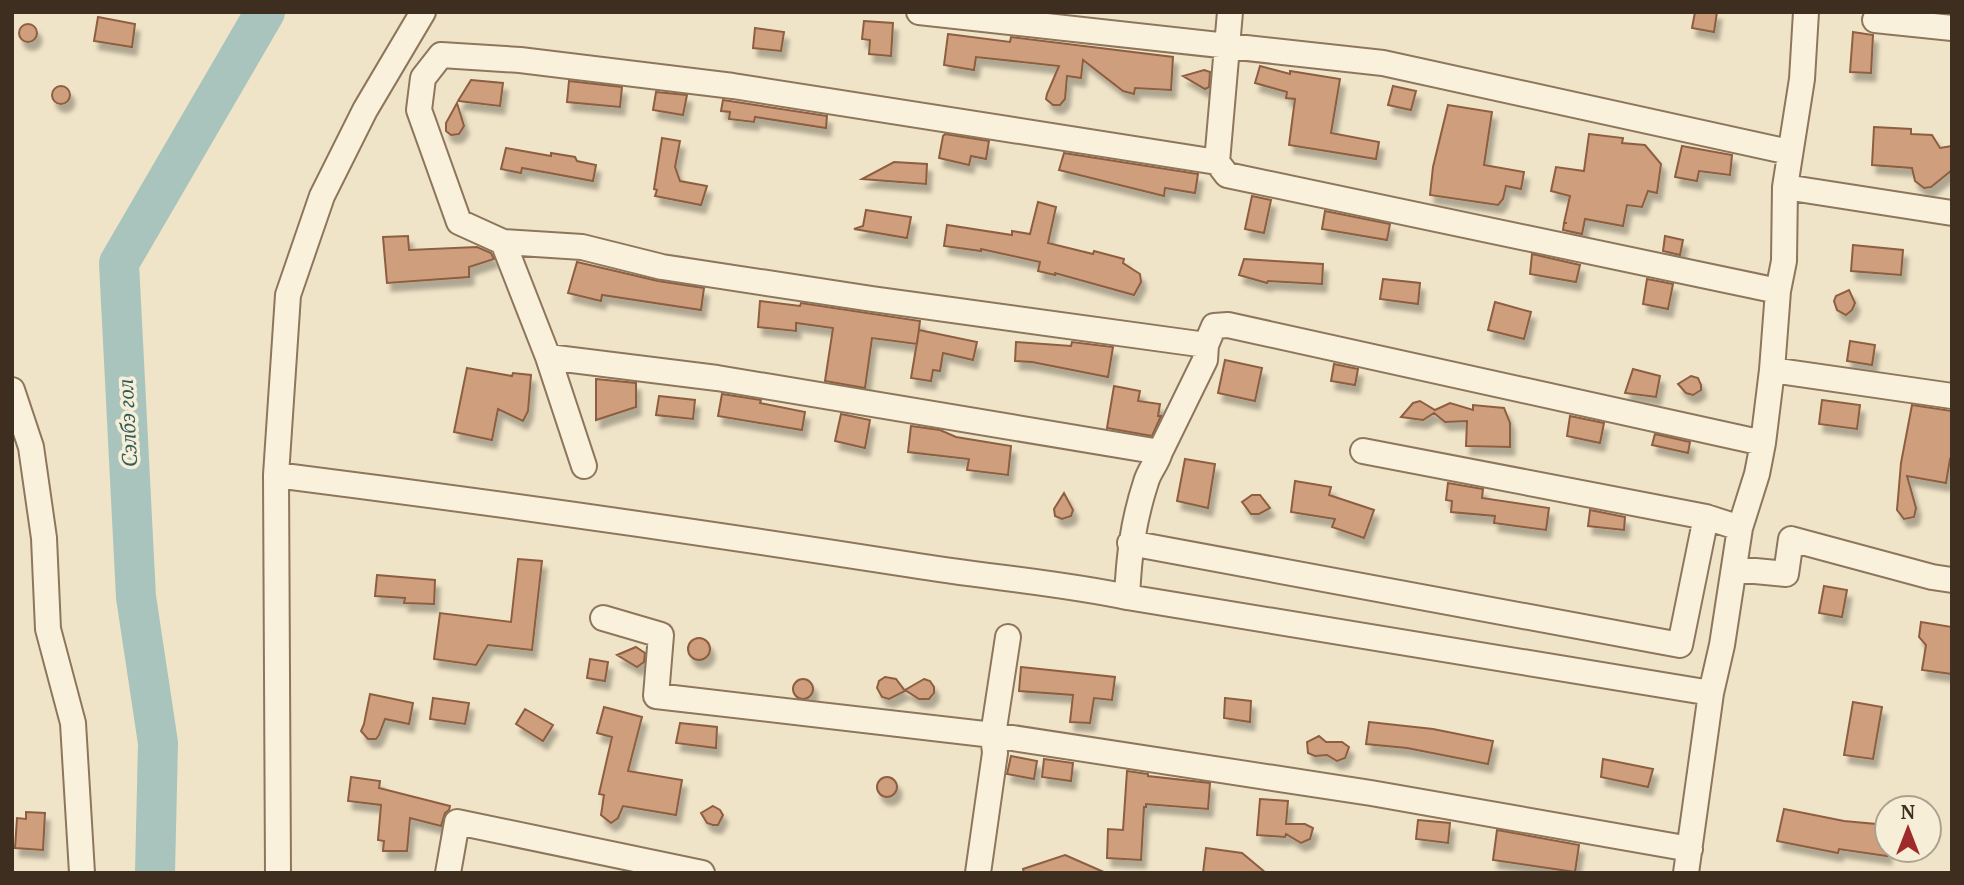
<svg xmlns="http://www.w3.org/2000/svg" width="1964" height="885" viewBox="0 0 1964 885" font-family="'PT Serif',serif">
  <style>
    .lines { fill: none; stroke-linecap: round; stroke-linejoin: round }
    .river { stroke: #a9c4bc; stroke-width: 40 }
    .building { fill: #cf9f7d; stroke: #8d5f41; stroke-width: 2; filter: url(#shadow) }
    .street-casing { stroke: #8d765c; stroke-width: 28 }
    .street { stroke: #faf1dc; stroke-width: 24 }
    .labels { text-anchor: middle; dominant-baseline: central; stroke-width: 7; stroke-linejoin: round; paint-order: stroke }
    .water-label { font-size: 21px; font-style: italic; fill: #2f5d5a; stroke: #f7eed8 }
  </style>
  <defs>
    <filter id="shadow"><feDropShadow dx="4.5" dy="8" stdDeviation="2" flood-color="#0004"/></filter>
  </defs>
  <rect width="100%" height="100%" fill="#f0e4c8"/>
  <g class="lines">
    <path class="river" d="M155,873L158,743L136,597L119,263L265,12"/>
  </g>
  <path class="building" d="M1695,12H1717L1714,32L1692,28Z
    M98,17L135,24L132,47L94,41Z
    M864,21L893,23L891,56L869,54L870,40L862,39Z
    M19 33a9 9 0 1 1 18 0a9 9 0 1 1-18 0Z
    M755,28L784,32L781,51L753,48Z
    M1853,32L1873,35L1871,73L1850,72Z
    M948,34L1010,42L1011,37L1173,57L1171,90L1135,88L1134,94L1123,91L1083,60L1081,78L1067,76L1065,99L1060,105H1053L1046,99L1047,94L1059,66L976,57L974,70L944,65Z
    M1260,66L1290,74V71L1340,79L1331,133L1379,142L1376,159L1289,145L1295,99L1286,98L1287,92L1255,83Z
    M1204,70L1210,72L1209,87L1205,89L1183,76Z
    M471,80L503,83L500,106L458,101Z
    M569,81L622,87L620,107L567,102Z
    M52 95a9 9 0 1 1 18 0a9 9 0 1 1-18 0Z
    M1393,86L1416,91L1411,110L1388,105Z
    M656,92L687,95L683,115L653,110Z
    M723,100L827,116L826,128L755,117L754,122L729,119L730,112L721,111Z
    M457,103L464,126L459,134L451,135L446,131V123Z
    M1448,105L1492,112L1484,165L1524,172L1521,189L1506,186L1503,199L1498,205L1430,195L1433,167Z
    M1874,127L1911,129V134L1932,135L1940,148L1952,146V170L1931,187L1924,188L1915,181L1912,168L1872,165Z
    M945,134L989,141L986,159L971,156L969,165L939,158L943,136Z
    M1589,134L1623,138L1622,143L1645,145L1661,164L1657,193L1648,191L1642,207L1627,205L1623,226L1585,219L1582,234L1563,230L1564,223H1567H1564L1570,196L1551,191L1556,167L1584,171Z
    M662,138L680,141L675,167L680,181L707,186L701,205L655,196L657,190L654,189Z
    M1682,146L1732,155L1730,175L1699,171L1697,181L1675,177Z
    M506,148L551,156V153L575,157L577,161L596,165L593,181L522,168L521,173L501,169Z
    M1064,153L1198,174L1195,193L1165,188L1164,196L1059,170Z
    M894,162L927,164L926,184L862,179Z
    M1252,196L1271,200L1264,233L1245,229Z
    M1038,202L1056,207L1048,243L1093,254L1094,251L1124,259L1123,263L1140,274L1141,282L1134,295L1055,273V275L1038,271L1040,262L981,249V251L944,246L947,225L1012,235V231L1030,234Z
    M866,210L911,217L907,238L854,229L863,226Z
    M1325,211L1390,224L1387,240L1322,229Z
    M408,236L409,250L477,247L491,253L494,259L469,267V277L387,283L383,237Z
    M1665,236L1683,240L1680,255L1663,251Z
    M1853,245L1903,250L1901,275L1851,271Z
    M1532,254L1580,265L1576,282L1530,274Z
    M1244,259L1323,264L1322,284L1268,281L1267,283L1239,275Z
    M577,262L658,281L704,288L701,310L602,295L601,301L568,293Z
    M1383,279L1420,283L1418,304L1380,299Z
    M1647,279L1673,284L1668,309L1643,304Z
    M1849,290L1855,303L1852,310L1846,315L1837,310L1834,301L1836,296Z
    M760,301L800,306L801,303L920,321L917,344L872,338L865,388L825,381L833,328L796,323V331L758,327Z
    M1495,302L1531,312L1524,339L1488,330Z
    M919,330L977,342L973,360L943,353L940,371L933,370L931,381L911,378Z
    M1850,341L1875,345L1872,365L1847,361Z
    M1016,342L1071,346L1072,342L1113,347L1108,377L1032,362L1015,361Z
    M1225,360L1262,368L1255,401L1218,393Z
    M1334,364L1358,369L1355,385L1331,381Z
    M467,368L512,376L513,373L531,375L528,411L523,421L498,409L492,440L454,432Z
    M1633,369L1660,376L1656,397L1625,393Z
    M1691,376L1698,378L1701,385V390L1693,395L1686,393L1678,384Z
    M596,379L636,383V407L596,420Z
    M1114,386L1140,391L1138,401L1160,404L1158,416H1161L1152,436L1107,428Z
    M722,394L761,400L760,403L805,412L802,430L718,416Z
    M659,396L695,400L693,419L656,415Z
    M1822,400L1860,405L1857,429L1819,424Z
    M1420,401L1435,410L1450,403L1473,410V405L1504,408L1510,423V447L1466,446L1467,421L1445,422L1434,413L1423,420L1401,417L1413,403Z
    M1912,405L1952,411V460L1950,459L1946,483L1907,476L1916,508L1914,517L1904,519L1897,510L1901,463Z
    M841,414L870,420L865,448L835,441Z
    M1570,416L1604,423L1600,443L1567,436Z
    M911,426L940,430L956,437L1011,446L1008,475L967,470L969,459L908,452Z
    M1655,434L1690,442L1688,453L1652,445Z
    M1185,459L1215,464L1208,508L1177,501Z
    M1295,481L1331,487L1329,495L1374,510L1364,538L1332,527L1335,519L1291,512Z
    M1448,483L1483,489L1482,498L1549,508L1546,530L1494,523L1495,516L1451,512L1452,501L1446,500Z
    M1064,493L1073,510L1071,516L1062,519L1055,516L1054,509Z
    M1252,495H1260L1270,508L1259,514H1251L1242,502Z
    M1590,510L1625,517L1624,530L1588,526Z
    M518,559L542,561L532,650L488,645L476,665L434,659L440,613L511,622Z
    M377,575L435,580L434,604L404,603L405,598L375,596Z
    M1824,586L1847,590L1842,617L1819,613Z
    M1921,622L1952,627V674L1922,670L1926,645L1919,637Z
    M688 649a11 11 0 1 1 22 0a11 11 0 1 1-22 0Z
    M636,647L645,653L644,662L637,667L617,655Z
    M590,659L608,662L605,681L587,678Z
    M1021,667L1115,677L1112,700L1094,698L1090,723L1070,722L1073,695L1019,691Z
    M885,677L896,679L905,691L889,699L882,697L877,688L879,681Z
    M793 689a10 10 0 1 1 20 0a10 10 0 1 1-20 0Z
    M924,679L930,681L934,687V693L929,699H919L905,690Z
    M370,694L413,703L409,724L385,719L379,735L376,739H368L361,731L364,724Z
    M433,698L469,703L465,724L430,719Z
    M1225,698L1251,701L1250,722L1224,718Z
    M1853,702L1882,707L1873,759L1844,755Z
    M604,707L642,717L628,771L682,780L676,815L623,806L618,818L611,823L601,815L604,795L599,794L612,737L597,733Z
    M525,709L553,725L543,741L516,724Z
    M1369,722L1433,729L1493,741L1488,764L1407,748L1366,744Z
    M680,723L717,727L716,748L676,743Z
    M1319,736L1326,742H1342L1349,747L1345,758L1337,761L1327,755L1315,756L1308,753L1307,742Z
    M1011,756L1037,761L1034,779L1007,774Z
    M1044,759L1073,763L1071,781L1042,777Z
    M1603,759L1653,769L1648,787L1601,777Z
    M1127,771L1148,774V776L1210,783L1208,809L1146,804V807H1144L1141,860L1107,858L1108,829L1123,830Z
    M877 787a10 10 0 1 1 20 0a10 10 0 1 1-20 0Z
    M351,777L380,781L379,788L450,806L449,810L445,813L441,826L410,818L407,851H383L384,841L378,840L381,805L348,801Z
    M1260,799L1288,801L1286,824H1305L1313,828L1310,839L1301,843L1286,834L1285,837L1257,835Z
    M713,806L720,810L723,815L718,825H713L707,823L701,813Z
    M1784,809L1844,821L1887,825V856L1839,849L1838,853L1777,841Z
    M26,812L45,813L43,850L15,848L17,818L26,819Z
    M1418,820L1450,823L1448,843L1416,839Z
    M1497,830L1579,845L1575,872L1493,860Z
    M1206,848L1242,853L1266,873H1203Z
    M1065,855L1106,873H1024L1023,869Z"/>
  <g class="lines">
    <g class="street-casing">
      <path id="street" d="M919,12L1383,63L1789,152
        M1875,20L1952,28
        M1217,162L1230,12
        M1785,187L1952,213
        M503,242L582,247L662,267L872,299L1206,345
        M548,357L717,378L1160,452
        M1772,370L1952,396
        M12,390L31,447L44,538L48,629L73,723L82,873
        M1363,451L1706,517L1740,528
        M584,466L548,357L503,242L459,222L419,110L423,78L441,55L520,60L733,86L1217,162L1227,175L1778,291
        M276,475C489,502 700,532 912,565C984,577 1056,582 1127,597C1129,555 1133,522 1146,482C1149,471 1157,463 1160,452L1205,360L1206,345L1214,326L1228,325L1763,443
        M1130,543L1680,645L1706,517
        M1734,569L1786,574L1791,539L1932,577L1952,580
        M1127,597L1711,693
        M603,618L661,635L656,696L993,735L1371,793L1690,849
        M278,873L276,475L288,295L322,196L365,110L423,12
        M448,873L457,822L702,873
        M978,873L995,753L993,735L1008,637
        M1686,873L1711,693L1722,645L1740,528L1757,474L1763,443L1772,370L1778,291L1784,261L1785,187L1802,79L1806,12"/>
    </g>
    <use href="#street" class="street"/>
  </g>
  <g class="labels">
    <g class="water-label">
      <text transform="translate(127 423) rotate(-93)">Сэлбэ гол</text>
    </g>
  </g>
  <rect width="1964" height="885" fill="none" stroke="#3d2e20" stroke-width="28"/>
  <g transform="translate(1908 829)"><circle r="33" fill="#f7eed8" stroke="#ada18e" stroke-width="2"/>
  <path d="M0-5L12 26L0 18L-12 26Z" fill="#9e2a2b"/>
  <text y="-10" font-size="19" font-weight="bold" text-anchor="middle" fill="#3d2e20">N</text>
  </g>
</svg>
